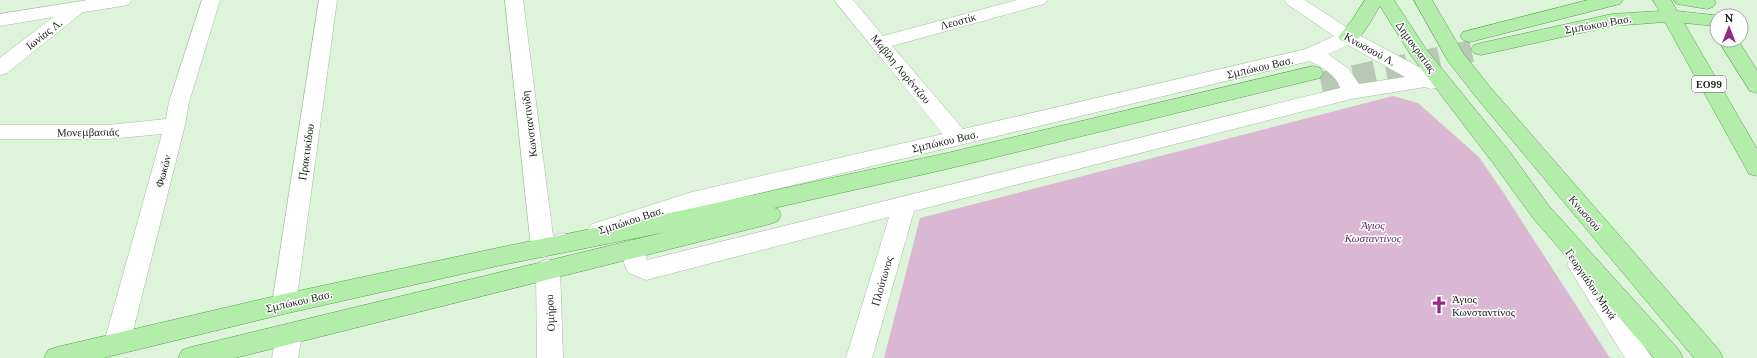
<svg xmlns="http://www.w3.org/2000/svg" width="1757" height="358" viewBox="0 0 1757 358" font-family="Lora,serif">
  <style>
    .green { fill: #dab8d3 }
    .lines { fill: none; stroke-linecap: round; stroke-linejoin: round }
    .major-tunnel { stroke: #b5c9b3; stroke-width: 22; stroke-dasharray: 22 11; stroke-linecap: butt }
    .minor-casing { stroke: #a6bca3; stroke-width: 1 }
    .major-casing { stroke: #5a9e51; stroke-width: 1 }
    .minor { fill: #fff; fill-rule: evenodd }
    .major { fill: #b2eeaa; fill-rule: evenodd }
    .labels { text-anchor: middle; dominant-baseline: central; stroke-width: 3; stroke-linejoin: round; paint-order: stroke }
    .shield { fill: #fff; stroke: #5d625c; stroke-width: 1 }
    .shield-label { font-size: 10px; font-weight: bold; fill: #171f16 }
    .street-label { font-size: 11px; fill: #171f16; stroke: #fff }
    .park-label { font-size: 11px; font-style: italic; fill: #63315c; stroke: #fff }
    .poi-label { font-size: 11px; fill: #171f16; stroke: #fff; text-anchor: start }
  </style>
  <rect width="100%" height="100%" fill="#ddf4da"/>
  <path class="green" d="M1393,96L1418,103L1479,157L1503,192L1610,358H884L920,218Z"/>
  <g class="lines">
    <path class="major-tunnel" d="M1321,83L1481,49"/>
    <g class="minor-casing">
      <path id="minor" d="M88,0H132L129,4L123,6L83,12L7,73L0,75V58L53,17L0,26V14Z
        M202,0H220L189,102L185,125L130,343L126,351L117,354L108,351L104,343L162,134L108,139H0V125H108L166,119L169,102Z
        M319,0H337L296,304L293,311L284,314L275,311L272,304Z
        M505,0H523L553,236L563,233L571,236L575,242L571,248L543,257L535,255L531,248Z
        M834,0H853L883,36L1017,0H1047L1044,4L892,46L963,129L1306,49L1334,36L1287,4L1284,0H1305L1355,33L1438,77L1441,82L1438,87L1431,89L1425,87L1351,99L914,211L872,358H846L889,217L646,280L629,273L625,266L621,249L625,242L633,240L641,242L647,260L1340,88C1336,74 1321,67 1310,61L693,209L600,239L592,236L588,230L592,224L692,192L943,134ZM1348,45L1405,77L1359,84L1349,69L1328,54Z
        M1579,255L1587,258L1652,358H1625L1567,265L1571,258Z
        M548,259L556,262L560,269L563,358H537L536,269L540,262Z
        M289,324L298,327L302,335L298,358H272L276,335L280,327Z"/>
    </g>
    <g class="major-casing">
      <path id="major" d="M1365,0H1394L1426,49L1509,151L1549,206L1679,350L1683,358H1654L1533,218L1493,163L1412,57L1380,6C1374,15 1363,37 1354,42C1349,44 1346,42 1341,41L1338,37L1352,20Z
        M1414,0H1432L1463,53L1490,87L1719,350L1723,358H1694L1476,97L1448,61Z
        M1588,0H1623L1620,4L1470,42L1463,40L1460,36L1463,32Z
        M1653,0H1671L1677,11L1723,16H1717L1716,26L1684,23L1757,149V176L1749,174L1665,22L1612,26L1481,55L1474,53L1471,49L1474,45L1481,43L1612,14L1659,11Z
        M1674,0H1714L1716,3L1713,7L1707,9L1677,4Z
        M1718,40H1738L1757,70V93L1750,91Z
        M1313,66L1320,68L1323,73L1320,78L947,169L774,208L778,209L781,215L778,221L770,224L235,358H178L182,350L191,347L666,232L502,265L284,314L103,358H44L48,350L57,347L284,294L502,247L684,210L947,153Z"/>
    </g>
    <use href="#minor" class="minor"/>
    <use href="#major" class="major"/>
  </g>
  <defs>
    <g id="church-bare" transform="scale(1.38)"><path d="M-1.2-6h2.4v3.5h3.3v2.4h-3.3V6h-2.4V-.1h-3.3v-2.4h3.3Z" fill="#952889" stroke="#fff" stroke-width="2.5" paint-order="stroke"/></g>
  </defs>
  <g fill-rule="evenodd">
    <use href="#church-bare" x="1439" y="305"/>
  </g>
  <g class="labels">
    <rect class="shield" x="1692" y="76" width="34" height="16" rx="3"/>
    <g class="shield-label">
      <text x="1709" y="84">ΕΟ99</text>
    </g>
    <g class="street-label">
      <text transform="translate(958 21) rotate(-15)">Λεοστίκ</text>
      <text transform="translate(1598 24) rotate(-10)">Σμπώκου Βασ.</text>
      <text transform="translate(44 34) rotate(-38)">Ιωνίας Λ.</text>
      <text transform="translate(1416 47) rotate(54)">Δημοκρατίας</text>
      <text transform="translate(1370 49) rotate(29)">Κνωσσού Λ.</text>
      <text transform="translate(1260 67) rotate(-13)">Σμπώκου Βασ.</text>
      <text transform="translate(901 69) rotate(50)">Μαβίλη Λορέντζου</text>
      <text transform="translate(529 124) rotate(-97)">Κωνσταντινίδη</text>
      <text transform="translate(88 132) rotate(-1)">Μονεμβασιάς</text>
      <text transform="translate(945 141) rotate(-13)">Σμπώκου Βασ.</text>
      <text transform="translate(306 152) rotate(-82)">Πρακτικίδου</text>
      <text transform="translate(163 171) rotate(-75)">Φωκών</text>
      <text transform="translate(1585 213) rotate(49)">Κνωσσού</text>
      <text transform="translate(631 220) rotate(-18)">Σμπώκου Βασ.</text>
      <text transform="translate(882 281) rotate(-74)">Πλούτωνος</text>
      <text transform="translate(1591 284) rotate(56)">Γεωργιάδου Μηνά</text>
      <text transform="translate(299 301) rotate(-13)">Σμπώκου Βασ.</text>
      <text transform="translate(550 313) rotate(-93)">Ομήρου</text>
    </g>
    <g class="park-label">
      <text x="1373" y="225">Άγιος<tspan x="1373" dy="13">Κωσταντίνος</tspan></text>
    </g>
    <g class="poi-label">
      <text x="1452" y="299">Άγιος<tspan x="1452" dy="13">Κωνσταντίνος</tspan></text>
    </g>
  </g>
  <g transform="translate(1729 28)"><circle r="19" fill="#ffffff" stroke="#a2a5a2"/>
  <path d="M0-3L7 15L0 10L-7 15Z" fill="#952889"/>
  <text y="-6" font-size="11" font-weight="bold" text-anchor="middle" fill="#171f16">N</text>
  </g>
</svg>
